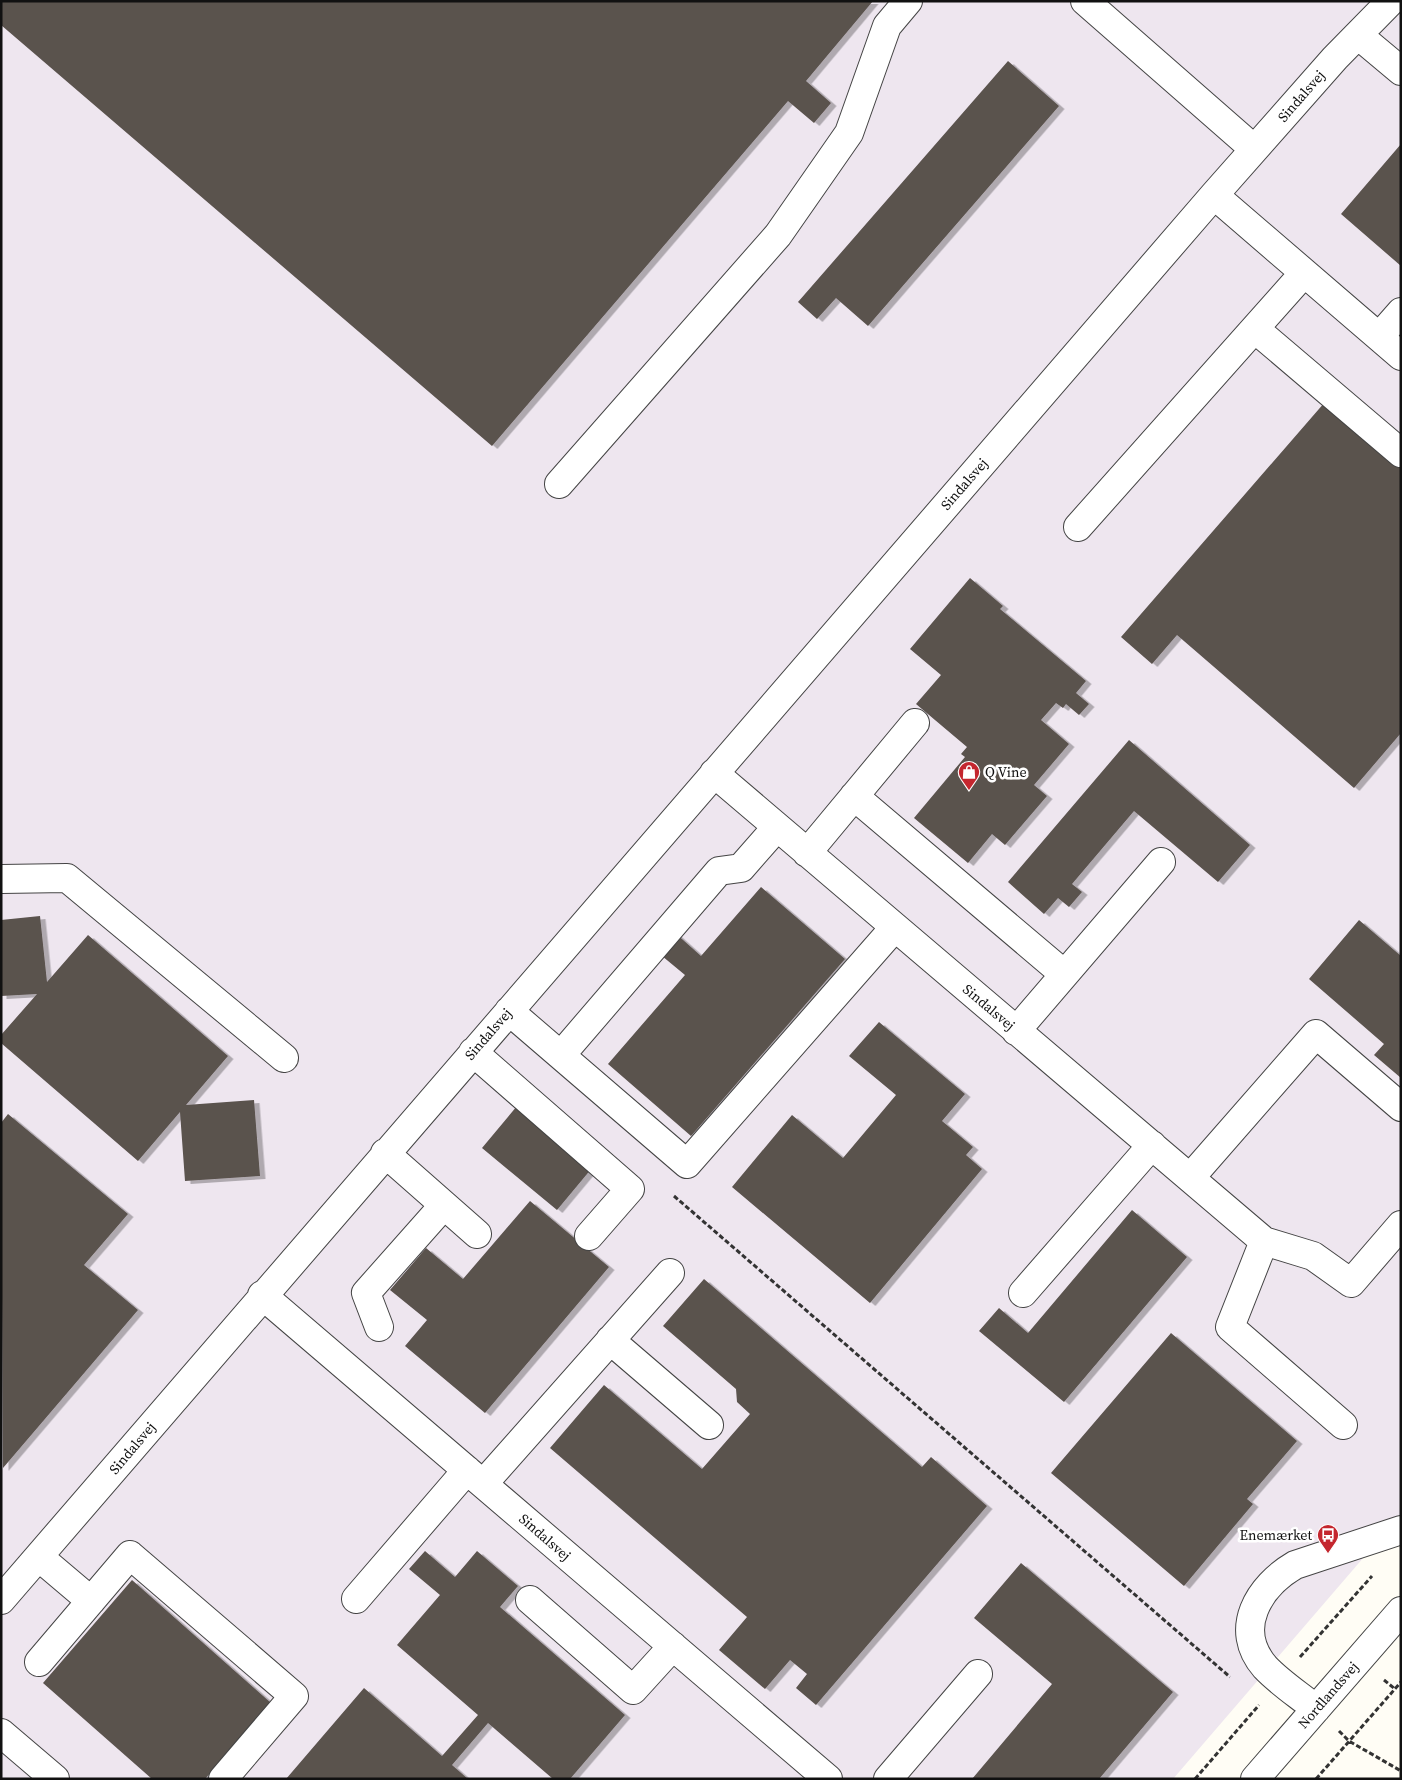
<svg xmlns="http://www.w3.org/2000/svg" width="1402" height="1780" viewBox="0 0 1402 1780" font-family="'Source Serif 4',serif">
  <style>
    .industrial { fill: #eee6ef }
    .building { fill: #5a524d; filter: url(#shadow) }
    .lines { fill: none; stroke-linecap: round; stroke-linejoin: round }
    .minor-casing { stroke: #444; stroke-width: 30 }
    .path { stroke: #333; stroke-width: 3; stroke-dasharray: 5 2.5; stroke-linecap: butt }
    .minor { stroke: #fff; stroke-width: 28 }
    .labels { text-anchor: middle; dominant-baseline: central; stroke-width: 5; stroke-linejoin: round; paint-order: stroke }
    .street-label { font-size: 14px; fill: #111; stroke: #fff }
    .poi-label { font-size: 14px; fill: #111; stroke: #fff; text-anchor: start }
  </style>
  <defs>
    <filter id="shadow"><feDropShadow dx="5.5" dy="3" stdDeviation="0" flood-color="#0004"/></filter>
  </defs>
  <rect width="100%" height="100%" fill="#fffdf5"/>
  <path class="industrial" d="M1,1H1401V1514L1173,1779H1Z"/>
  <path class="building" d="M1,1H873L806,81L831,103L814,123L788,101L492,446L1,25Z
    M1008,61L1059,106L868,326L836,298L817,319L798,302Z
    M1401,144V266L1341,214Z
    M1325,402L1401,467V733L1354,788L1177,635L1152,664L1121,637Z
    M970,578L1003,606L1000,609L1086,681L1076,693L1089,704L1079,715L1066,704L1063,708L1056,703L1041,720L1069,744L1034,785L1047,796L1005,845L992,834L968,863L914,818L965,757L961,754L967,747L916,704L941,675L910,649Z
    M1129,740L1250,845L1218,882L1134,811L1072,884L1082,892L1069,907L1058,898L1044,914L1008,882Z
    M761,887L845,959L691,1136L608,1064L685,975L656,951L673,931L701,956Z
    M40,916L47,982L88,935L228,1056L186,1105L254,1100L260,1176L185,1181L180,1112L138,1161L1,1043V1035L37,994L1,996V920Z
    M1359,920L1401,956V1078L1374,1055L1384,1044L1309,979Z
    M879,1022L965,1094L942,1121L973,1147L966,1155L982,1169L870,1303L732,1187L792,1115L843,1158L896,1095L849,1056Z
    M517,1106L592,1168L557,1210L482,1148Z
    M8,1114L128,1214L84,1265L138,1310L3,1468L1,1123Z
    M530,1201L609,1267L485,1413L405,1346L427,1320L390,1290L426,1248L463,1279Z
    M1132,1210L1187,1257L1064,1402L979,1331L999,1308L1028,1333Z
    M704,1279L922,1467L931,1457L987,1506L816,1705L796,1688L807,1674L790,1660L765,1689L719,1650L747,1617L550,1448L604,1385L702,1469L750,1414L737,1402L736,1389L663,1326Z
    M1171,1333L1297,1441L1247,1499L1253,1504L1184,1586L1051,1473Z
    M425,1551L455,1577L477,1551L518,1586L500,1607L625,1715L570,1779H553L488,1723L452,1765L468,1779H286L364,1688L442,1756L478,1715L397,1645L440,1595L409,1569Z
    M1021,1563L1173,1692L1099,1779H972L1052,1684L974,1618Z
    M132,1580L271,1703L205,1779H152L43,1683Z"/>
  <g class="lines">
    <g class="minor-casing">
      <path id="minor" d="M1085,1L1254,149
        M1358,35L1401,71
        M1214,195L1401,356
        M1255,329L1401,453
        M1379,337L1401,312
        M559,484L778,235L849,133L887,26L908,1
        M1078,527L1304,273
        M714,773L1264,1241L1313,1256L1351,1283L1401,1225
        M854,796L1064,974
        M807,853L915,723
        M1,879L67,878L284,1058
        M509,1011L687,1164L895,927
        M1016,1031L1161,862
        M473,1052L630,1189L589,1236
        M561,1055L719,871L741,868L777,827
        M385,1153L477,1234
        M1190,1178L1316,1034L1401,1107
        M1264,1241L1230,1327L1343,1425
        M1023,1293L1152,1145
        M262,1295L828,1779
        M379,1327L366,1293L444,1205
        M610,1340L709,1425
        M483,1484L670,1273
        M39,1557L91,1601
        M356,1599L467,1470
        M1,1600L1214,195L1335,58L1391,1
        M530,1600L633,1690L673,1646
        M39,1662L130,1555L294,1696L223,1779
        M1316,1709C1299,1695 1280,1683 1265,1667C1232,1629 1259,1586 1295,1565L1401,1530
        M1,1733L55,1779
        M888,1779L978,1674
        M1255,1779L1401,1611"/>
    </g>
    <path class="path" d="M674,1196L1230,1677
      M1300,1657L1372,1576
      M1384,1680L1395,1689
      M1339,1731L1349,1741L1401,1771
      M1195,1779L1259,1705
      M1316,1779L1401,1682"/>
    <use href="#minor" class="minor"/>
  </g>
  <defs>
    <g id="shop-pin" transform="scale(1.125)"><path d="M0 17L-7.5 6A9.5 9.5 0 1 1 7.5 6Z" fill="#c4262e" stroke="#fff"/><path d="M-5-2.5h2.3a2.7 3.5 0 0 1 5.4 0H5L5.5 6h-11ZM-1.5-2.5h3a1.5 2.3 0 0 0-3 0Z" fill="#fff"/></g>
    <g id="bus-pin" transform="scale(1.125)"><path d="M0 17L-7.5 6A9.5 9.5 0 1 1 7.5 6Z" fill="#c4262e" stroke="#fff"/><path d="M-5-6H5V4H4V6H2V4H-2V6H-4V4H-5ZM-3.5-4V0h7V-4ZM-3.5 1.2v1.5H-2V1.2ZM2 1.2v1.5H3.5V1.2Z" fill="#fff"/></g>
  </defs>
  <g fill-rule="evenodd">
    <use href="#shop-pin" x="969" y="772"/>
    <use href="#bus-pin" x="1328" y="1535"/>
  </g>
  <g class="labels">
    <g class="street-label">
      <text transform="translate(1301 96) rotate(-49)">Sindalsvej</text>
      <text transform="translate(964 484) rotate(-49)">Sindalsvej</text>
      <text transform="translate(989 1007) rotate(40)">Sindalsvej</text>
      <text transform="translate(488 1034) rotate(-49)">Sindalsvej</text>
      <text transform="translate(132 1448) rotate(-50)">Sindalsvej</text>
      <text transform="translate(545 1537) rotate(41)">Sindalsvej</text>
      <text transform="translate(1328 1695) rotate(-49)">Nordlandsvej</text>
    </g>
    <g class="poi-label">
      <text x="985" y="772">Q Vine</text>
      <text x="1312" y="1535" text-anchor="end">Enemærket</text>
    </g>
  </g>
  <rect width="1402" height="1780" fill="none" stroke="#111111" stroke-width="5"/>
</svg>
